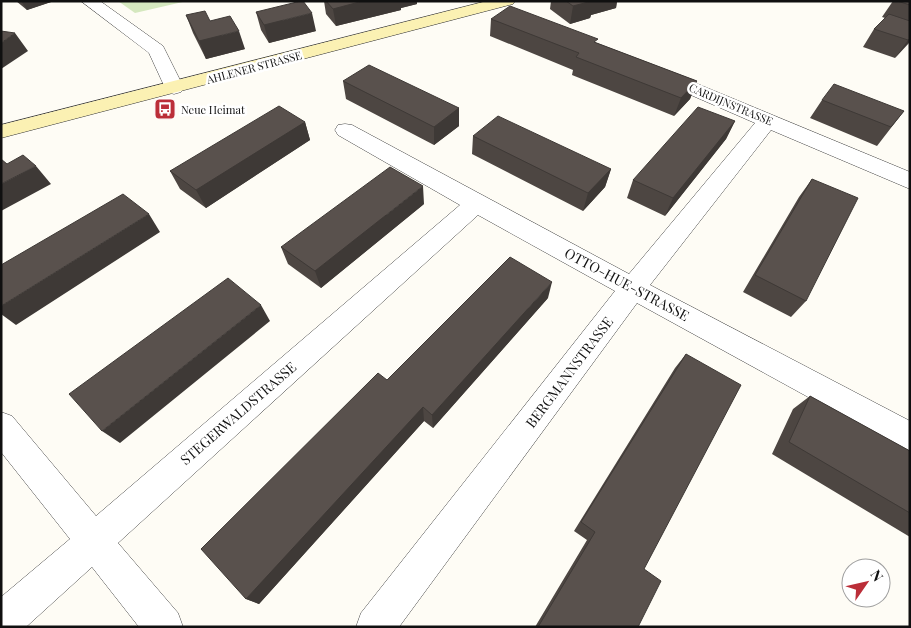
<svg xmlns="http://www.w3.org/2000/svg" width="911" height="628" viewBox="0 0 911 628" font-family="'Playfair Display',serif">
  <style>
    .green { fill: #d5e8bf }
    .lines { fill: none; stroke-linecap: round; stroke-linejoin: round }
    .minor-casing { stroke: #434343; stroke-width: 1 }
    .secondary-casing { stroke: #323232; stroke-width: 1 }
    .minor { fill: #fff; fill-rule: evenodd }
    .secondary { fill: #fbf1b3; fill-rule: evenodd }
    .wall { fill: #4d4642 }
    .shaded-wall { fill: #3e3936 }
    .building { fill: #59514d; stroke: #3e3936 }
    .labels { text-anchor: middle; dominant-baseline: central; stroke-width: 5; stroke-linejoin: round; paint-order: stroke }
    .far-street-label { font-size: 11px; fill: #101010; stroke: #fff }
    .far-poi-label { font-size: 11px; fill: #101010; stroke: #fff; text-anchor: start }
    .street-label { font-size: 14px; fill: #101010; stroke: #fff }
  </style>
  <rect width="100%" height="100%" fill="#fefcf5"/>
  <path class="green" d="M118,1H187L135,13Z"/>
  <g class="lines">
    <g class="minor-casing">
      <path id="minor" d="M81,1H100L163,46L184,88L181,92L174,94L167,92L149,53Z
        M659,68L910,172V189L771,130L650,285L910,421V453L637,303L399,627H356L361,613L615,291L478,215L118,543L178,613L183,627H139L92,567L26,627H1V597L70,539L1,452V412L12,416L96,516L460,205L338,135L335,130L338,125L345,124L352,125L629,274L755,123L652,78L650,74L652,70Z"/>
    </g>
    <g class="secondary-casing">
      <path id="secondary" d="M487,1H515L513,4L1,138V125Z"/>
    </g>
    <use href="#minor" class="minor"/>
    <use href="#secondary" class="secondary"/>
  </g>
  <path class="wall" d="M16,1H50L51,2L27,10Z
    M324,1H417V4L401,8V10L336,26L326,14Z
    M551,1H617L616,8L591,15L590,18L570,24L550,9Z
    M893,1H910V42L895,58L863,47L874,29L885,18L882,17Z
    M256,12L316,31L269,43L261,30Z
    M186,15L245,49L206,59L193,33Z
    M491,19L597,43L697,81L690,99L674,116L572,75L573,70L490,36Z
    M343,81L459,108V126L434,145L346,99Z
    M822,100L904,111L877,146L810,118Z
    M735,121L726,139L665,216L627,198L633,180Z
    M305,122L310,140L206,208L180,189L170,171Z
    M473,136L611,169L605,187L583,211L472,154Z
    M812,179L806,301L791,317L743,292L799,197Z
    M424,204L321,288L288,264L281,247Z
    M548,298L433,428L424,421L259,604L246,599L387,380Z
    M686,354L644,569L638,627H535L587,540L574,531L675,368Z
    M810,396L910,451V537L772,454L793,409Z"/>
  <path class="shaded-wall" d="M21,1H50L51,2L27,10Z
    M363,1H417V4L401,8V10L336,26L333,9Z
    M590,1H617L616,8L591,15L590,18L570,24L573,6Z
    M312,13L316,31L269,43L264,25Z
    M239,31L245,49L206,59L199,41Z
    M15,33L28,51L1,69V43Z
    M910,38L909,42L895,58L908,40Z
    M697,81L690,99L674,116L681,98Z
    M459,108V126L434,145V127Z
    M735,121L726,139L665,216L673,198Z
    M305,122L310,140L206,208L196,190Z
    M36,166L51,184L1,211V184Z
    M611,169L605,187L583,211L588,193Z
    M423,186L424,204L321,288L315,271Z
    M149,214L160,232L16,325L1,314V306Z
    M552,282L548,298L433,428L432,415Z
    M261,305L270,321L120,443L102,431Z
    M423,407L424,421L259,604L246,599Z"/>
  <path class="building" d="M301,1H303L312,13L264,25L256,12Z
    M326,1H363L333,9Z
    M566,1H592L573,6Z
    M897,1H910V5Z
    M510,6L598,39L594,42L697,81L681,98L576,57L579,53L491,19Z
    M205,11L210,21L230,16L239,31L199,41L186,15Z
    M889,14L910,21V38L908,40L874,29Z
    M1,31L15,33L1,43Z
    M369,65L459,108L434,127L343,81Z
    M834,84L904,111L891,127L822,100Z
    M279,106L305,122L196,190L170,171Z
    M698,107L735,121L673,198L633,180Z
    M498,116L611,169L588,193L473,136Z
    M23,155L36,166L1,184V159L7,164Z
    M390,167L423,186L315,271L281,247Z
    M812,179L858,198L806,301L755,275Z
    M123,194L149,214L1,306V265Z
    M510,257L552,282L432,415L423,407L246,599L201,549L378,373L387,380Z
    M228,278L261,305L102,431L69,394Z
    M686,354L741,385L644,569L661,581L638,627H538L595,532L581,522Z
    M810,396L910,451V513L789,442Z"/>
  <defs>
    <g id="bus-square" transform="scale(1.125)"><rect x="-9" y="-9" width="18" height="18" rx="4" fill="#bb2e38" stroke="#fff"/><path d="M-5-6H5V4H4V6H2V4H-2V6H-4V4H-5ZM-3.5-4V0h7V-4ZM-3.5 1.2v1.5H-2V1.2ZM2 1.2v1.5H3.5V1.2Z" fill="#fff"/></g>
  </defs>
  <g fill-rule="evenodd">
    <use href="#bus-square" x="165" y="109"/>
  </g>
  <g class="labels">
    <g class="far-street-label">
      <text transform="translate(254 67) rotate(-15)">AHLENER STRASSE</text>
      <text transform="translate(731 104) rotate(23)">CARDIJNSTRASSE</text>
    </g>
    <g class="far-poi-label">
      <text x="181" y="109">Neue Heimat</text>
    </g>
    <g class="street-label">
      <text transform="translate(627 284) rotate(28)">OTTO-HUE-STRASSE</text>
      <text transform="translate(569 372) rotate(-53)">BERGMANNSTRASSE</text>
      <text transform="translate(238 413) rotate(-41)">STEGERWALDSTRASSE</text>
    </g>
  </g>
  <rect width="911" height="628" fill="none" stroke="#101010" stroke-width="5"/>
  <g transform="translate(866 583) rotate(56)"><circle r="24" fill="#ffffff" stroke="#9f9f9f"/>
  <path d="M0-4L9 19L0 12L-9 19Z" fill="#bb2e38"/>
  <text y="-8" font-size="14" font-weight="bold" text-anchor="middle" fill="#101010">N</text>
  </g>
</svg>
